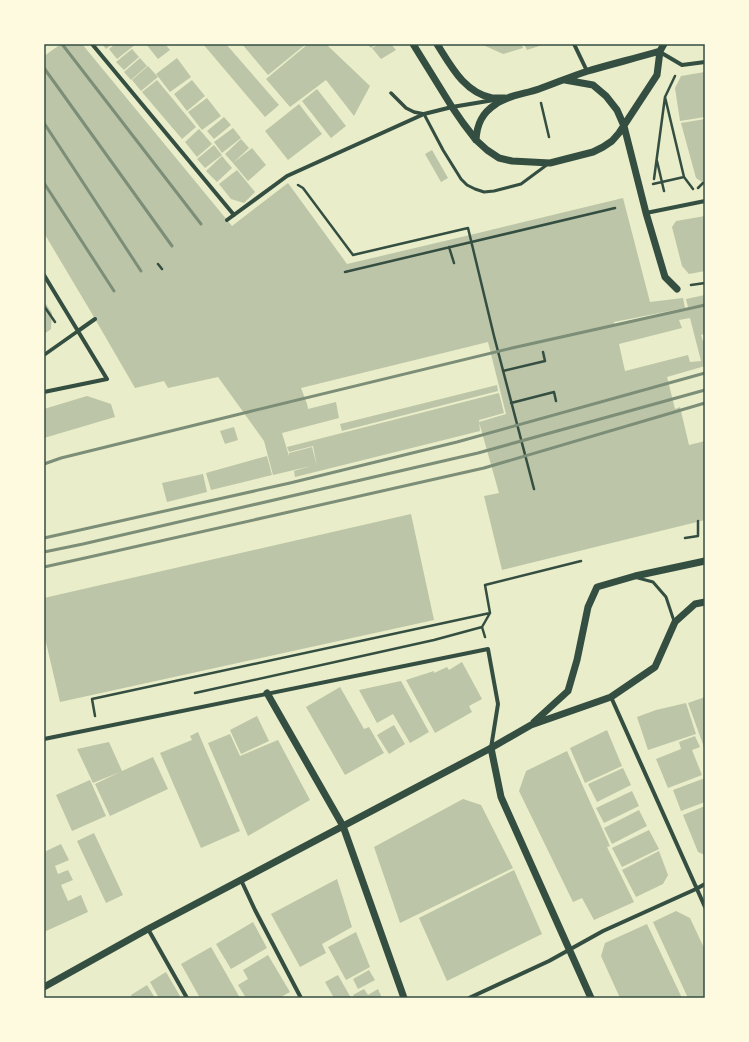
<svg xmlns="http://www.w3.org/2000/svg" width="749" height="1042" viewBox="0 0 749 1042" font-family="'Titillium Web',sans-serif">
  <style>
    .building { fill: #bcc5a7; fill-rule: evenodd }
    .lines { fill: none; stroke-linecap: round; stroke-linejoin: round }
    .path { stroke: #344e41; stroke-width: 2.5 }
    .service { stroke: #344e41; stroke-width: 3 }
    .pedestrian { stroke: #344e41; stroke-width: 3.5 }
    .minor { stroke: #344e41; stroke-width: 4 }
    .tertiary { stroke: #344e41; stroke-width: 7 }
    .rail { stroke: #7c8e77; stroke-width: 3 }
    .neatline { fill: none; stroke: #344e41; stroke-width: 1.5 }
  </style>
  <rect width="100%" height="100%" fill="#e9edc9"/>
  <path class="building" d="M61,44H82L232,226L288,183L347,264L470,235L623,198L650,302L683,298L685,308L614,322V324L705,305V334L701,335L703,341L705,340V366L667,377L675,409L680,407L689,445L705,441V520L502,570L484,496L499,493L479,422L506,414L488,342L301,388L307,404L308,409L336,402L339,418L282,433L289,456V453L312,447L317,466L313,446L289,452L287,447L499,393L504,413L479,420L480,431L295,477L294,471L311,466L273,475L264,441L218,377L168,388L164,381L135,388L91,312L44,233V56ZM690,318L701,361L690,362L688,355L625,371L619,344L682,328L679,320Z
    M102,44H112L106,49Z
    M115,44H136L117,59L109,49Z
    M146,44H165L170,50L158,59Z
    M203,44H226L279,105L265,117Z
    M242,44H306L268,75Z
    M308,44H326L370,86L354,116L326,80L290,107L266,79Z
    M367,44H376L371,48Z
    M379,44H391L396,50L381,59L372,48Z
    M481,44H521L523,48L503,54Z
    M524,44H545L527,50Z
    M132,49L139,57L124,70L116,62Z
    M140,58L147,66L131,80L124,72Z
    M177,58L191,77L170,92L156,74Z
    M148,66L158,77L141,91L132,80Z
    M705,72V117L680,121L675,88L681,76Z
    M157,80L196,127L182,139L142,92Z
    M192,80L205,96L187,111L174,94Z
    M317,89L346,126L331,138L302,101Z
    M207,98L221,116L202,130L188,112Z
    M299,104L322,134L288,160L265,131Z
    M224,117L231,125L214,139L207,131Z
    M705,119V184L696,178L681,123Z
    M233,128L241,138L222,153L214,142Z
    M199,129L212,144L197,157L185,142Z
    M241,139L249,148L233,163L225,154Z
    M214,145L222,155L205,168L197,159Z
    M252,148L266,165L248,181L233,163Z
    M432,150L448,178L441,182L425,154Z
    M222,156L232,168L217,182L206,171Z
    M237,170L255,192L244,203L231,199L219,184Z
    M705,216V271L689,274L682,266L672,227L676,221Z
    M705,295V304L688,307L686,299Z
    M44,301L52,313L51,329L44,334Z
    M497,385L498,391L342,431L340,424Z
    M87,396L111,404L115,417L44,438V409Z
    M234,427L238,440L225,444L220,431Z
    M267,456L272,475L211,490L206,473Z
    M203,474L207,492L167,502L162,483Z
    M411,514L434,620L60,702L44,634V598Z
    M462,662L482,699L469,706L472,712L435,733L406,680L434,671V673L447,667L449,670Z
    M401,681L429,732L410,743L393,714L377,723L359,690Z
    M340,687L364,729L369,727L384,753L345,775L306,707Z
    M705,697V750L688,703Z
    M686,703L696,734L648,750L637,717L656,710Z
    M257,716L269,741L241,754L230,730Z
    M394,725L405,744L389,754L377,735Z
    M607,730L622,766L585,783L570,748Z
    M198,732L240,831L201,848L160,753L192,740L190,736Z
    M230,734L240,756L278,740L310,800L248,836L208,743Z
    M695,736L700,747L692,750L702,775L668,788L656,759L681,749L679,742Z
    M109,742L122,771L153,757L168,789L110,816L95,784L120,772L93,783L77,749Z
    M567,751L610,846L607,847L634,902L594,920L582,898L573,902L519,791L526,771Z
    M623,768L631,785L597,802L588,784Z
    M705,778V802L681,811L673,790Z
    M90,780L106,816L72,831L56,795Z
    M632,791L639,806L604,823L596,808Z
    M463,799L481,805L513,868L400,923L374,847Z
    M705,806V855L698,852L683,815Z
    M639,810L647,826L612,844L604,828Z
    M649,830L659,849L622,867L612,848Z
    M94,833L123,895L106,903L77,841Z
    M61,844L69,860L55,866L58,874L68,870L73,880L61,885L68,901L81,895L88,912L44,932V852Z
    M659,851L668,875L663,884L636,897L622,870Z
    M514,870L542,934L447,981L419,918Z
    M337,879L352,927L322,944L326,953L300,967L271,914Z
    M676,911L690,918L705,950V998H688L653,922Z
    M253,922L267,948L231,969L216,944Z
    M647,924L682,998H620L601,956L605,943Z
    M356,932L370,967L346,980L328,947Z
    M211,947L240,998H200L181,964Z
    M268,955L290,992L279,998H246L238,985L248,979L243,970Z
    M369,970L375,980L358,989L353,979Z
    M166,972L180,996L176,998H159L150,982Z
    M338,975L351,998H334L325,982Z
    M147,985L155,998H132L131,995Z
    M364,989L368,995L378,989L382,998H355L353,995Z"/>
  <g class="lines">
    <path class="path" d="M541,103L549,137
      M657,161L664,191
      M684,177L693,189
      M654,179L665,97
      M653,184L684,177L665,97L675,76
      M298,185L303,188L353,255L468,228L494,336L534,489
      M698,188L703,183
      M449,247L454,263
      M158,264L162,269
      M345,272L615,208
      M691,285L705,283
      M44,306L55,322
      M503,371L545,361L543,352
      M511,403L554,392L556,401
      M685,538L698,536V521
      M485,637L482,627L490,613L485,585L581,561
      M195,693L434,640L482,627
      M95,716L92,699L490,613"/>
    <path class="service" d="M424,114L443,150L461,179L467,185L475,189L484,192L494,191L521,184L548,164
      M638,578L653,582L666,597L674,621"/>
    <path class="pedestrian" d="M391,93L406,108L414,112L424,114
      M44,355L78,331"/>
    <path class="minor" d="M92,44L234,215
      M574,44L587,71
      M660,52L682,65L705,62
      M646,213L705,201
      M227,220L287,176L424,114L452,107L494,100
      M44,275L107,379L44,392
      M78,331L95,319
      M611,697L705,907
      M44,739L488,649L498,704L491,748
      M241,880L255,910L301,998
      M148,929L187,998
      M469,998L549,961L603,931L696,889L705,884"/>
    <path class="tertiary" d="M413,44L452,107L463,123L476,140L487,150L499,158L512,161L550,163L593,152L603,147L612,141L619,133L657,75L660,51L664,44
      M437,44C451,66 464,92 492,98C496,98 501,98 505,98
      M565,80L593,85L606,96L617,110L624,126L646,213L665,277L677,289
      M476,140C477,124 482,113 496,104C508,95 525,94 539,89C556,83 572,76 588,71C612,64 636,58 660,51
      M267,693L343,826L404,998
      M534,722L568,691L577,660L588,607L597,587L635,576L705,561
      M491,748L501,797L591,998
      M44,987L148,929L491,748L531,725L611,697L655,667L675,622L695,604L705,602"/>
    <path class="rail" d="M62,44L201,224
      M44,68L172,246
      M44,123L141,271
      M44,183L114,291
      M44,464L61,458L248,412L512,348L705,305
      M44,538L80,530L290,483L457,442L705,373
      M44,552L83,544L478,453L705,390
      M44,567L85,558L484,468L705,403"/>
  </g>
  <rect width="749" height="1042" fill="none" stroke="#fefae0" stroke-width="90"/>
  <rect x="45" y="45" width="659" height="952" class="neatline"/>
</svg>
